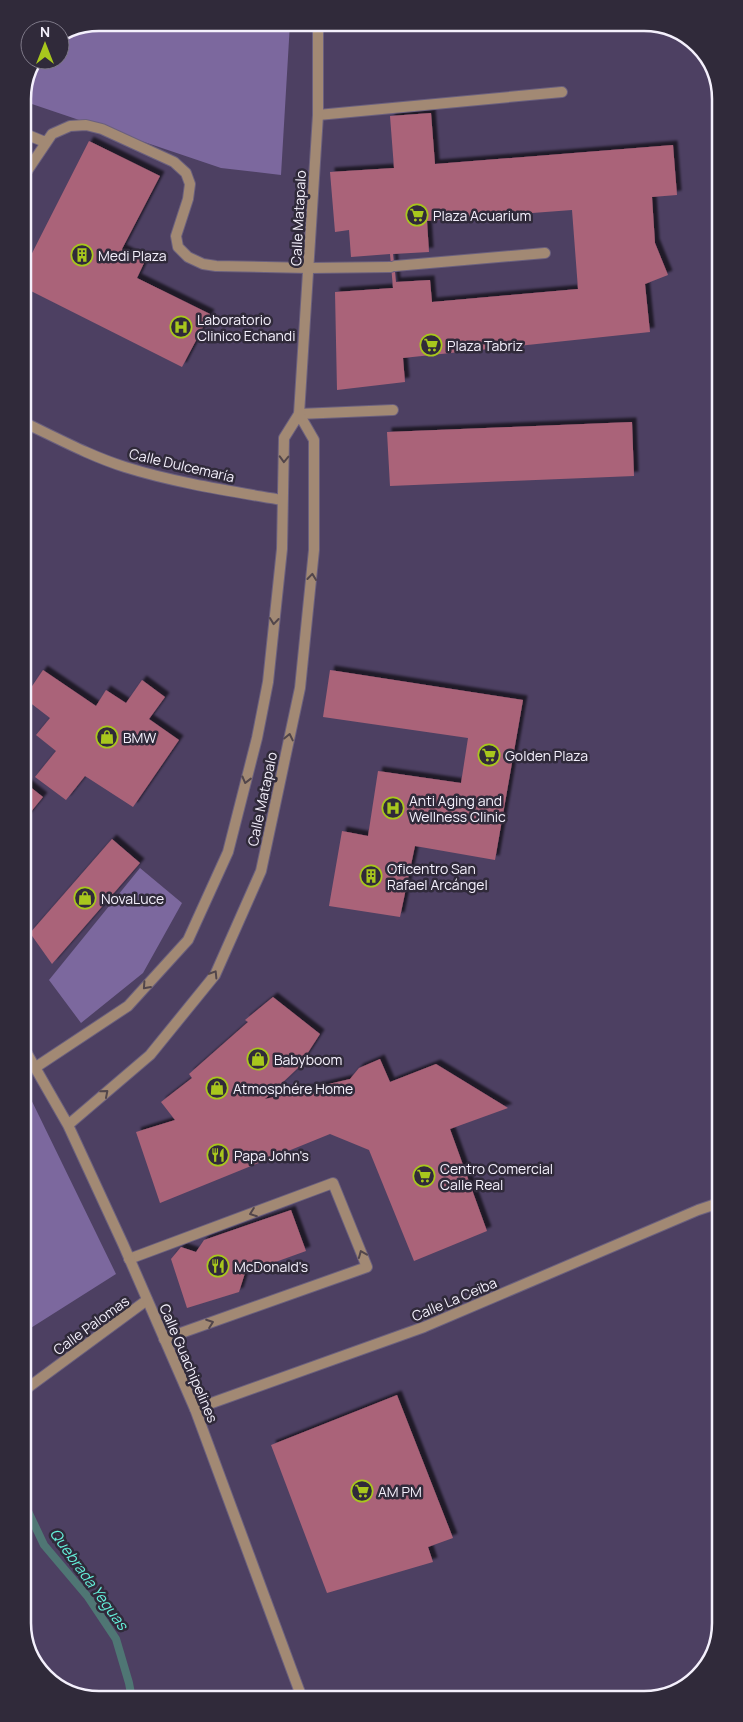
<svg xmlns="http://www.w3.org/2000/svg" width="743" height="1722" viewBox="0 0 743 1722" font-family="Manrope,sans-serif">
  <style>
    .green { fill: #7c689e }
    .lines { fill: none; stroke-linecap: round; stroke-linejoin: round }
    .stream { stroke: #4f7674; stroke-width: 8 }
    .building { fill: #aa6379; fill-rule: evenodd; filter: url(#shadow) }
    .service-casing { stroke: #6b607e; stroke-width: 12 }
    .minor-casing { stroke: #6b607e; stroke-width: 12 }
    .tertiary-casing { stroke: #6b607e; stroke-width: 12 }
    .service { stroke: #a28974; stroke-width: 10 }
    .minor { stroke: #a28974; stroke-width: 10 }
    .tertiary { stroke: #a28974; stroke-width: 10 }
    .oneway { stroke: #52464b }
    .labels { text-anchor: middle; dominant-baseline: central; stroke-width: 5; stroke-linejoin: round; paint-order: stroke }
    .poi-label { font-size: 14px; fill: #f4f0fc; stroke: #302a3a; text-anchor: start }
    .street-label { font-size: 14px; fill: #f4f0fc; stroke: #302a3a }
    .water-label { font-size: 15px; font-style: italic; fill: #64efd9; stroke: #302a3a }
    .rim { fill: none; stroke: #f4f0fc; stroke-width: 2.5 }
  </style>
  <defs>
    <filter id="shadow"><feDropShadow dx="4.5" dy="-4.5" stdDeviation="1" flood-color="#0009"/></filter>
  </defs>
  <rect width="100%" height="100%" fill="#4d4062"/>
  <path class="green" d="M99,23H290L281,175L221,168L23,101V95L38,60H60V39Z
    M140,868L182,903L143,973L81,1023L49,980Z
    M25,1087L116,1274L26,1331Z"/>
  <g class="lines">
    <path class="stream" d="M26,1507L44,1545L88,1597L116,1639L129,1683L132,1699"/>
  </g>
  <path class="building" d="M431,113L435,164L673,145L677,195L652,197L655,243L668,275L645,284L650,332L403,358L405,382L337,390L335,292L393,288L390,254L351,257L349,230L335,232L330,172L394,168L390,116ZM572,210L578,289L432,302L430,280L396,282L393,254L429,252L427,221Z
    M89,141L160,176L122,249L145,261L137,278L210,314L182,367L23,287V271Z
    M632,422L634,476L390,486L387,432Z
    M43,670L96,706L106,690L126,703L142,680L165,697L149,719L179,740L133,807L85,776L66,800L35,777L56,751L36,735L50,718L24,698Z
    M330,670L523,700L495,860L415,846L400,917L329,906L342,831L368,836L378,771L461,783L468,738L323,717Z
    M24,782L43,797L25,819Z
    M112,839L140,863L52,964L30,933Z
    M273,997L320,1034L298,1068L265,1099L350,1079L359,1068L380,1059L390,1082L436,1064L508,1108L450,1129L487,1231L414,1261L369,1150L330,1134L160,1203L136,1132L175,1120L161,1102L192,1078L189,1074L248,1022L245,1020Z
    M291,1210L306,1251L245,1273L239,1292L187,1308L171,1259L181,1247L196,1252L204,1240Z
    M397,1395L453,1538L428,1547L433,1562L327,1593L271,1445Z"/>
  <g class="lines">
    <g class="service-casing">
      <path id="service" d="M318,115L562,92
        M23,133L45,142
        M23,177L52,134L70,126L86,125L102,129L174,162L186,173L190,184L188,199L176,236L178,247L188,257L203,264L216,266L309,268L391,267
        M395,266L545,253
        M299,414L393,410
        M129,1259L333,1183L367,1267L164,1339"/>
    </g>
    <g class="minor-casing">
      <path id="minor" d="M23,422C57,438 90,456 125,467C176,483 230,491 282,500
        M26,1389L147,1300
        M195,1409L424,1327L698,1210L719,1203"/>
    </g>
    <g class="tertiary-casing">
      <path id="tertiary" d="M25,1050L68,1125L123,1244L195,1409L302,1698
        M36,1067L128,1006L188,940L228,852L257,738L268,682L282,549L284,438L299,414L318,115V23
        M68,1125L150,1055L215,975L261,871L300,688L314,550V440L299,414"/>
    </g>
    <use href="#service" class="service"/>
    <use href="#minor" class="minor"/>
    <use href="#tertiary" class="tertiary"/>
  </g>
  <defs><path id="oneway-chevron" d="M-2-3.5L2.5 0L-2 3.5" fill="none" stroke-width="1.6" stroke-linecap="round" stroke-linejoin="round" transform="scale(1.25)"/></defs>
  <g class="oneway">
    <use href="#oneway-chevron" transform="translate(284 459) rotate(92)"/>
    <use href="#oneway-chevron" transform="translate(312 577) rotate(-84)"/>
    <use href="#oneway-chevron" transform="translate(274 621) rotate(96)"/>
    <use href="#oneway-chevron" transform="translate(289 737) rotate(-78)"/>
    <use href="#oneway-chevron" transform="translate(246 780) rotate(104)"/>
    <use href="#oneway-chevron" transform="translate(214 974) rotate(-58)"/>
    <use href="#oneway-chevron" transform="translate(146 986) rotate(132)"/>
    <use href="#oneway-chevron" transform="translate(105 1093) rotate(-41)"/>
    <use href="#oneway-chevron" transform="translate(253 1213) rotate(160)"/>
    <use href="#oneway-chevron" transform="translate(362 1254) rotate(-112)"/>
    <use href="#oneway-chevron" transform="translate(210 1323) rotate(-20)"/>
  </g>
  <defs>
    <g id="supermarket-ring" transform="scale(1.125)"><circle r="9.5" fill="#302a3a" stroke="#a8c71d" stroke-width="1.5"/><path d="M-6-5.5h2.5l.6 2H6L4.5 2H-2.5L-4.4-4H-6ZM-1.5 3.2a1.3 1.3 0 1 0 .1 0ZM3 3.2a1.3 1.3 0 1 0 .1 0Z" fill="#a8c71d"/></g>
    <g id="building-ring" transform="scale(1.125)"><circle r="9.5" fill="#302a3a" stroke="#a8c71d" stroke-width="1.5"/><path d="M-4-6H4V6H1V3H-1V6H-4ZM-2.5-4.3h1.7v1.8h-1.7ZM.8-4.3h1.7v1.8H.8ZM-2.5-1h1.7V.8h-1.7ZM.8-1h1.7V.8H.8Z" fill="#a8c71d"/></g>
    <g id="hospital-ring" transform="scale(1.125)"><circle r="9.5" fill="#302a3a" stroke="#a8c71d" stroke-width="1.5"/><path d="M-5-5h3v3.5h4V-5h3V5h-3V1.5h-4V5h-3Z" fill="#a8c71d"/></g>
    <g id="shop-ring" transform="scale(1.125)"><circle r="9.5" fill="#302a3a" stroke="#a8c71d" stroke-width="1.5"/><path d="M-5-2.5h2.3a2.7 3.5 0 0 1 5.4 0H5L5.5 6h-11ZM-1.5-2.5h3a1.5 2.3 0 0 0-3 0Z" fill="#a8c71d"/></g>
    <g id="restaurant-ring" transform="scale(1.125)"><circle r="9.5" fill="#302a3a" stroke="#a8c71d" stroke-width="1.5"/><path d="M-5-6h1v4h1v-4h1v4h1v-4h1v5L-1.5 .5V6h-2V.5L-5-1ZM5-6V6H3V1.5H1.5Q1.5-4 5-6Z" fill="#a8c71d"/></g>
  </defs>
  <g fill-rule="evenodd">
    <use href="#supermarket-ring" x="417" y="215"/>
    <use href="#building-ring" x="82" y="255"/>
    <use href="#hospital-ring" x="181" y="327"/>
    <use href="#supermarket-ring" x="431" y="345"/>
    <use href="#shop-ring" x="107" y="737"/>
    <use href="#supermarket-ring" x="489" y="755"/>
    <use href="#hospital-ring" x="393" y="808"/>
    <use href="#building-ring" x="371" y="876"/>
    <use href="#shop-ring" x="85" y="898"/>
    <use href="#shop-ring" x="258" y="1059"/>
    <use href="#shop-ring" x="217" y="1088"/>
    <use href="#restaurant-ring" x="218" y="1155"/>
    <use href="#supermarket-ring" x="424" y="1176"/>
    <use href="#restaurant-ring" x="218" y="1266"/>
    <use href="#supermarket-ring" x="362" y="1491"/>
  </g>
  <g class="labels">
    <g class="poi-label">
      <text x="433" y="215">Plaza Acuarium</text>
      <text x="98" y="255">Medi Plaza</text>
      <text x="197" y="319">Laboratorio<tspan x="197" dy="16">Clinico Echandi</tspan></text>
      <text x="447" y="345">Plaza Tabriz</text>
      <text x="123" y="737">BMW</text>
      <text x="505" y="755">Golden Plaza</text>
      <text x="409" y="800">Anti Aging and<tspan x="409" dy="16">Wellness Clinic</tspan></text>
      <text x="387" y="868">Oficentro San<tspan x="387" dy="16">Rafael Arcángel</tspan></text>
      <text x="101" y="898">NovaLuce</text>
      <text x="274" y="1059">Babyboom</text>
      <text x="233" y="1088">Atmosphére Home</text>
      <text x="234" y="1155">Papa John's</text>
      <text x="440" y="1168">Centro Comercial<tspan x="440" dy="16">Calle Real</tspan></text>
      <text x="234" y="1266">McDonald's</text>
      <text x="378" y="1491">AM PM</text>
    </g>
    <g class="street-label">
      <text transform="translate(298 218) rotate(-87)">Calle Matapalo</text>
      <text transform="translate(182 465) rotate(13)">Calle Dulcemaría</text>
      <text transform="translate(262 799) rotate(-78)">Calle Matapalo</text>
      <text transform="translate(454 1299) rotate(-23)">Calle La Ceiba</text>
      <text transform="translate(91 1325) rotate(-36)">Calle Palomas</text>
      <text transform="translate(189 1363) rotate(67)">Calle Guachipelines</text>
    </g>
    <g class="water-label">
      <text transform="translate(89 1579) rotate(54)">Quebrada Yeguas</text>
    </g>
  </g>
  <path d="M0 0H743V1722H0ZM99 31H644A68 68 0 0 1 712 99V1623A68 68 0 0 1 644 1691H99A68 68 0 0 1 31 1623V99A68 68 0 0 1 99 31Z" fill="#302a3a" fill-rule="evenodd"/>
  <path class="rim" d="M99 31H644A68 68 0 0 1 712 99V1623A68 68 0 0 1 644 1691H99A68 68 0 0 1 31 1623V99A68 68 0 0 1 99 31Z"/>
  <g transform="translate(45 45)"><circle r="24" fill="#302a3a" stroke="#7e7988"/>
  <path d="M0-4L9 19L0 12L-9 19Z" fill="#a8c71d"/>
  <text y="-8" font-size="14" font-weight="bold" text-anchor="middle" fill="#f4f0fc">N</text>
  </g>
</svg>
